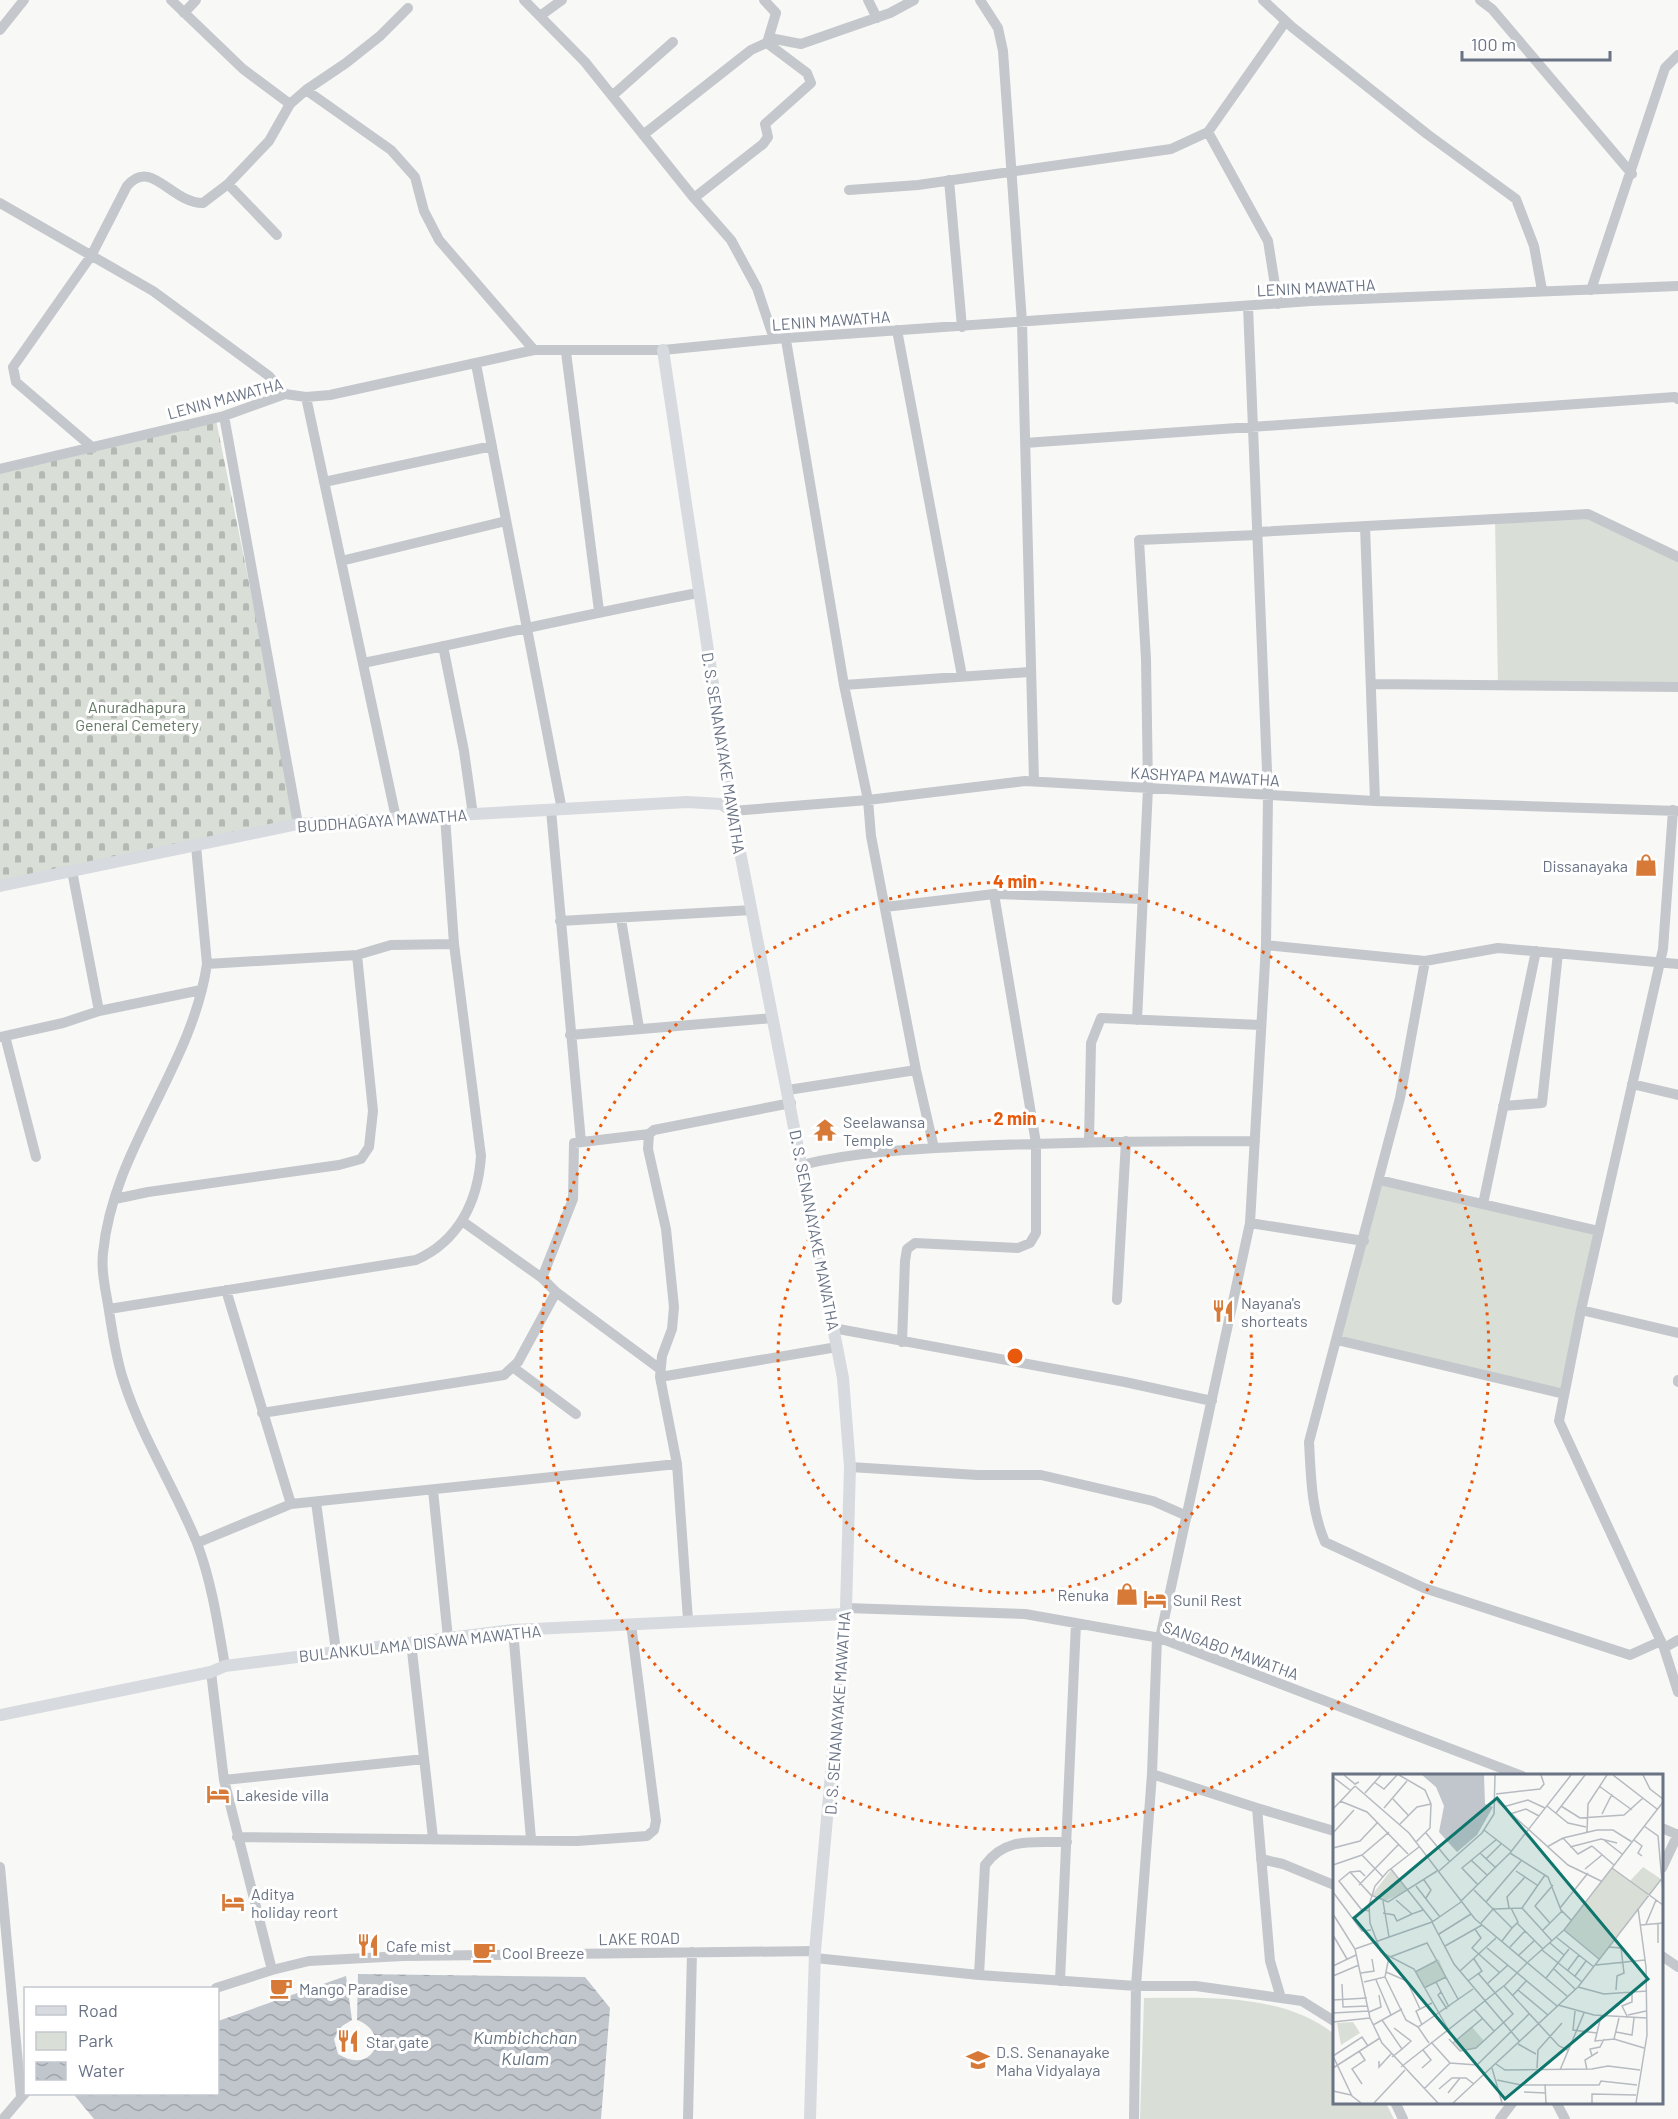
<svg xmlns="http://www.w3.org/2000/svg" width="1678" height="2119" viewBox="0 0 1678 2119" font-family="Barlow,sans-serif">
  <style>
    .green { fill: #d9dfd7 }
    .cemetery { fill: url(#cemetery-stones) }
    .water { fill: url(#water-waves) }
    .lines { fill: none; stroke-linecap: round; stroke-linejoin: round }
    .minor { stroke: #c4c7cb; stroke-width: 10 }
    .major { stroke: #d7dade; stroke-width: 12 }
    .ring { fill: none; stroke: #e8590c; stroke-width: 3; stroke-dasharray: 3 6 }
    .labels { text-anchor: middle; dominant-baseline: central; stroke-width: 6; stroke-linejoin: round; paint-order: stroke }
    .street-label { font-size: 16px; fill: #697384; stroke: #fff }
    .park-label { font-size: 16px; fill: #647764; stroke: #fff }
    .poi-label { font-size: 16px; fill: #697384; stroke: #fff; text-anchor: start }
    .water-label { font-size: 18px; font-style: italic; fill: #657380; stroke: #fff }
    .inset-road { fill: none; stroke: #b6bbc1; stroke-width: 1.5 }
    .view { fill: #0f766e; fill-opacity: 0.15; stroke: #0f766e; stroke-width: 3 }
    .inset-edge { fill: none; stroke: #697384; stroke-width: 3 }
    .centre { fill: #e8590c; stroke: #fff; stroke-width: 3 }
    .ring-label { font-size: 18px; text-anchor: middle; font-weight: bold; fill: #e8590c; stroke: #fff; stroke-width: 6; stroke-linejoin: round; paint-order: stroke }
  </style>
  <defs>
    <pattern id="cemetery-stones" width="16" height="16" patternUnits="userSpaceOnUse" patternTransform="scale(1.5)"><rect width="16" height="16" fill="#d9dfd7"/><path d="M2 7V4a2 2 0 0 1 4 0v3zM10 15v-3a2 2 0 0 1 4 0v3z" fill="#b4b9b4"/></pattern>
    <pattern id="water-waves" width="16" height="10" patternUnits="userSpaceOnUse" patternTransform="scale(1.5)"><rect width="16" height="10" fill="#c0c6cc"/><path d="M0 5q4-4 8 0t8 0" fill="none" stroke="#a0a5ab"/></pattern>
  </defs>
  <rect width="100%" height="100%" fill="#f8f8f6"/>
  <path class="green" d="M1588,514L1678,557V687L1498,686L1495,519Z
    M1379,1180L1599,1231L1564,1394L1337,1340Z
    M1144,1998C1207,1998 1282,1993 1334,2034V2102L1386,2103L1394,2119H1140Z"/>
  <path class="cemetery" d="M215,415L298,824L0,885V467Z"/>
  <path class="water" d="M358,1974L585,1977L610,2008L601,2119H94L75,2096V2094H218V2021L346,1976L352,2020L342,2026L334,2039L338,2054C373,2076 392,2033 357,2020Z"/>
  <g class="lines">
    <path class="minor" d="M171,0L243,69L290,104L306,90L391,150L415,177L424,211L439,240L534,350
      M524,0L585,62L694,198L731,240L757,288L774,339
      M868,0L877,18
      M980,0L998,28L1003,51L1022,322L1034,781
      M1263,0L1292,27L1427,134L1516,199L1534,246L1542,290
      M1480,0L1492,9L1632,174
      M184,13L196,0
      M540,16L562,0
      M0,30L24,0
      M306,90L346,63L380,36L408,8
      M612,96L673,42
      M1208,132L1268,241L1278,304
      M643,135L751,50L775,39L801,44L890,13L914,0
      M949,180L962,327
      M228,184L277,235
      M849,190L918,185L1171,149L1208,132L1286,21
      M694,198L763,144L768,137L765,124L811,83L807,73L767,43L776,13L764,0
      M0,203L153,291L269,376L285,394
      M1591,290L1665,68L1678,55
      M897,330L962,676
      M786,340L844,685L868,800L871,836L916,1070L934,1148
      M566,352L599,611
      M476,364L562,810
      M306,397L396,818
      M224,416L298,824
      M1025,443L1675,397L1678,399
      M93,448L16,382L13,367L91,256L127,186C151,157 171,203 203,203L228,184L269,141L290,104
      M0,469L224,416L285,394L306,397L330,395L534,350H663L774,339L1311,301L1678,286
      M324,482L492,446
      M1365,526L1375,801
      M1257,532L1588,514L1678,557
      M341,561L506,521
      M443,646L464,751L473,815
      M363,663C475,640 586,614 698,593
      M1371,684L1678,687
      M844,685L1029,672
      M551,810L581,1142
      M1673,810L1663,949L1581,1310L1559,1421L1664,1648L1678,1692
      M732,811L868,800L1025,781L1375,801L1678,811
      M196,846L207,964C192,1067 113,1148 103,1253C101,1273 106,1291 109,1311C113,1335 116,1359 124,1382C142,1438 175,1488 197,1543C212,1583 218,1625 225,1666
      M72,871L99,1011
      M885,907L994,894L1143,899
      M621,919L639,1028
      M560,921L752,910
      M1266,945L1425,961L1498,948L1678,964
      M1425,961L1400,1098L1309,1442C1311,1476 1311,1510 1325,1542L1424,1588L1630,1655L1661,1641
      M207,964L357,955L391,945L454,944
      M1137,1020L1148,788L1146,659L1139,540L1257,535
      M570,1035L773,1018
      M5,1036L36,1157
      M0,1037L63,1023L99,1011L201,990
      M1632,1084L1678,1095
      M788,1090L916,1070
      M1503,1106L1542,1103L1558,953
      M1089,1141L1091,1043L1101,1018L1261,1025
      M802,1165C858,1151 918,1149 975,1146C1068,1142 1161,1141 1255,1141
      M1379,1180L1599,1231
      M115,1199L148,1192L339,1165L361,1159L369,1147L373,1111L357,955
      M1483,1204L1536,951
      M462,1221L542,1278L556,1292L660,1369
      M1250,1223L1364,1241
      M542,1278L573,1199L574,1143L649,1134
      M226,1290L291,1504
      M1117,1300L1126,1141
      M109,1309L416,1260C459,1241 478,1201 481,1156L454,944L445,816
      M1581,1310L1678,1333
      M833,1328L1125,1382L1212,1401
      M1337,1340L1564,1394
      M902,1342L905,1261L907,1249L915,1243L1018,1248L1030,1243L1036,1233V1143L994,894
      M514,1368L576,1414
      M660,1377L837,1347
      M1678,1380V1382
      M262,1413L504,1375L518,1362L556,1292
      M850,1467L977,1475H1041L1153,1501L1187,1516
      M433,1490L448,1638
      M316,1502L336,1651
      M197,1543L291,1504L677,1464
      M846,1608L1025,1614L1160,1638L1522,1776
      M688,1620L677,1464L660,1377L662,1356L672,1329L674,1307L666,1229L648,1149L649,1134L654,1130L791,1103
      M513,1630L531,1839
      M1160,1638L1250,1223L1266,945L1268,795L1248,306
      M411,1642L433,1838
      M1664,1648L1678,1640
      M211,1672L224,1780L272,1970
      M1152,1774L1257,1808L1270,1961L1281,1998
      M224,1780L424,1759
      M1257,1808L1334,1831
      M1662,1828L1678,1835
      M237,1837L577,1841L647,1836L654,1830L656,1821L631,1624
      M1261,1859L1283,1864L1334,1885
      M0,1867L21,2096
      M1662,1868L1678,1834
      M1662,1956L1678,1967
      M815,1958L979,1975L1136,1986H1196L1302,2001L1334,2021
      M979,1975L985,1865C1006,1836 1034,1843 1067,1842
      M1060,1981L1076,1623
      M216,1988L272,1970L309,1961L403,1956L815,1951
      M1395,2102L1403,2119
      M1556,2102L1565,2119
      M3,2119L26,2092
      M688,2119L692,1952
      M1134,2119L1136,1986L1152,1774L1157,1638
      M1500,2119L1513,2102"/>
    <path class="major" d="M663,350L732,811L843,1378L850,1467L846,1608L815,1951L810,2119
      M0,886L298,824L687,802L721,804L732,811
      M0,1715L211,1672L225,1666L513,1630L845,1614"/>
  </g>
  <g class="ring">
    <circle cx="1015" cy="1356" r="237"/>
    <circle cx="1015" cy="1356" r="474"/>
  </g>
  <defs>
    <g id="shop-bare" transform="scale(1.8)"><path d="M-5-2.5h2.3a2.7 3.5 0 0 1 5.4 0H5L5.5 6h-11ZM-1.5-2.5h3a1.5 2.3 0 0 0-3 0Z" fill="#d77a37" stroke="#fff" stroke-width="2.5" paint-order="stroke"/></g>
    <g id="temple-bare" transform="scale(1.8)"><path d="M0-6L5-2H3V0L6.5 2.5H4V6H1.5V3h-3V6H-4V2.5H-6.5L-3 0V-2H-5Z" fill="#d77a37" stroke="#fff" stroke-width="2.5" paint-order="stroke"/></g>
    <g id="restaurant-bare" transform="scale(1.8)"><path d="M-5-6h1v4h1v-4h1v4h1v-4h1v5L-1.5 .5V6h-2V.5L-5-1ZM5-6V6H3V1.5H1.5Q1.5-4 5-6Z" fill="#d77a37" stroke="#fff" stroke-width="2.5" paint-order="stroke"/></g>
    <g id="hotel-bare" transform="scale(1.8)"><path d="M-6-4.5h1.5V1H6V5H4.5V3h-9V5H-6ZM-4 0a1.8 1.8 0 1 1 3.6 0ZM.5 0V-2.5h3Q6-2.5 6 0Z" fill="#d77a37" stroke="#fff" stroke-width="2.5" paint-order="stroke"/></g>
    <g id="cafe-bare" transform="scale(1.8)"><path d="M-5.5-4.5H6V0H3Q3 3.5 0 3.5H-2.5Q-5.5 3.5-5.5 0ZM3-3.2v2h1.7v-2ZM-6 4.5H4V6H-6Z" fill="#d77a37" stroke="#fff" stroke-width="2.5" paint-order="stroke"/></g>
    <g id="school-bare" transform="scale(1.8)"><path d="M0-5L7-2L0 1L-7-2ZM-4 1L0 2.5L4 1V4Q0 6-4 4Z" fill="#d77a37" stroke="#fff" stroke-width="2.5" paint-order="stroke"/></g>
  </defs>
  <g fill-rule="evenodd">
    <use href="#shop-bare" x="1646" y="865"/>
    <use href="#temple-bare" x="825" y="1130"/>
    <use href="#restaurant-bare" x="1223" y="1311"/>
    <use href="#shop-bare" x="1127" y="1594"/>
    <use href="#hotel-bare" x="1155" y="1599"/>
    <use href="#hotel-bare" x="218" y="1794"/>
    <use href="#hotel-bare" x="233" y="1902"/>
    <use href="#restaurant-bare" x="368" y="1945"/>
    <use href="#cafe-bare" x="484" y="1952"/>
    <use href="#cafe-bare" x="281" y="1988"/>
    <use href="#restaurant-bare" x="348" y="2041"/>
    <use href="#school-bare" x="978" y="2060"/>
  </g>
  <g class="labels">
    <g class="street-label">
      <text transform="translate(1316 287) rotate(-3)">LENIN MAWATHA</text>
      <text transform="translate(831 320) rotate(-4)">LENIN MAWATHA</text>
      <text transform="translate(225 398) rotate(-15)">LENIN MAWATHA</text>
      <text transform="translate(724 753) rotate(81)">D. S. SENANAYAKE MAWATHA</text>
      <text transform="translate(1205 776) rotate(3)">KASHYAPA MAWATHA</text>
      <text transform="translate(382 820) rotate(-4)">BUDDHAGAYA MAWATHA</text>
      <text transform="translate(815 1230) rotate(79)">D. S. SENANAYAKE MAWATHA</text>
      <text transform="translate(420 1643) rotate(-6)">BULANKULAMA DISAWA MAWATHA</text>
      <text transform="translate(1231 1650) rotate(20)">SANGABO MAWATHA</text>
      <text transform="translate(837 1713) rotate(-86)">D. S. SENANAYAKE MAWATHA</text>
      <text transform="translate(639 1938) rotate(-1)">LAKE ROAD</text>
    </g>
    <g class="park-label">
      <text x="137" y="706">Anuradhapura<tspan x="137" dy="18">General Cemetery</tspan></text>
    </g>
    <g class="poi-label">
      <text x="1628" y="865" text-anchor="end">Dissanayaka</text>
      <text x="843" y="1121">Seelawansa<tspan x="843" dy="18">Temple</tspan></text>
      <text x="1241" y="1302">Nayana's<tspan x="1241" dy="18">shorteats</tspan></text>
      <text x="1109" y="1594" text-anchor="end">Renuka</text>
      <text x="1173" y="1599">Sunil Rest</text>
      <text x="236" y="1794">Lakeside villa</text>
      <text x="251" y="1893">Aditya<tspan x="251" dy="18">holiday reort</tspan></text>
      <text x="386" y="1945">Cafe mist</text>
      <text x="502" y="1952">Cool Breeze</text>
      <text x="299" y="1988">Mango Paradise</text>
      <text x="366" y="2041">Star gate</text>
      <text x="996" y="2051">D.S. Senanayake<tspan x="996" dy="18">Maha Vidyalaya</tspan></text>
    </g>
    <g class="water-label">
      <text x="525" y="2037">Kumbichchan<tspan x="525" dy="21">Kulam</tspan></text>
    </g>
  </g>
  <g transform="translate(1333 1774)">
    <rect width="330" height="330" fill="#f8f8f6"/>
    <path d="M310,93L328,105L316,121L297,107ZM58,96L75,116L52,127L39,121ZM106,186L113,203L91,214L82,198ZM20,248L27,259L8,271L4,249ZM139,253L151,267L143,274L127,277L120,269Z" fill="#d9dfd7"/>
    <path d="M279,94L316,121L267,185L231,156Z" fill="#d9dfd7"/>
    <path d="M89,1H151L152,30L160,33L144,61L124,78L106,58L111,32L103,13Z" fill="#c0c6cc"/>
    <path class="inset-road" d="M11,1L22,10L26,8M66,1L92,16L98,30L97,54L83,68M280,1L324,35M310,1L317,15L330,25M0,3L17,16M41,8L51,15L64,1M22,12L76,59L142,145L234,222M266,12L299,36M32,19L48,1M163,20L207,15L211,10L208,1M60,25L75,41M7,27L34,38L75,80M164,27L235,91L268,107M214,32L235,49L253,53M228,32L247,44L291,41L310,24M170,33L195,26L212,34M51,34L74,7M0,35L22,12M223,39L252,1M177,40L193,35L206,42M269,40L279,20M67,50L84,33L98,30M311,52L325,62L330,118M151,56L178,77M254,58L255,30L274,1M0,59L21,36M93,59L117,88M230,64L245,80L259,72M271,66L289,80M301,66L309,72L305,79L309,82M259,72L281,91M86,73L55,97L42,112L36,131L37,149L48,178L81,195L115,255M214,73L230,64L264,56H280L299,68M237,73L268,65L284,69M0,74L27,67L45,48M147,79L163,94M177,79L215,103L228,136L238,146M29,81L50,103M153,85L169,69M138,86L154,101M0,91L29,81L56,58M279,94L330,131M58,95L100,148M252,95L269,81M106,97L149,59L161,40L162,1M183,97L204,111M17,98L38,121L55,128L104,97M212,101L189,134L219,167M32,102L27,97L17,98L6,107L28,135L36,137M91,106L98,116L93,124M26,111L66,70M145,111L129,94L164,65M83,112L107,143M141,116L179,154L169,167M0,118L29,157L38,156M63,126L79,140L90,136M50,127L56,163M128,127L177,79L238,1M153,128L188,87M176,134L174,123L192,103M178,134L185,148L179,154M227,134L255,99M161,135L189,134M50,139L61,141L64,147L79,140M0,140L22,175L37,244L49,269L105,329M99,148L121,190L187,268M148,149L161,134M184,149L210,175M217,149L202,132L220,111M313,150L323,126M325,150V169M308,151L330,149M142,155L148,164L139,174L167,199M231,156L266,185M209,157L229,137M106,160L138,140M0,161L14,185M223,163L261,193M217,169L231,181M112,172L149,151M177,173L192,157M275,173L288,174L291,199L284,202L283,216M154,174L224,232M22,175L99,148L128,128M209,176L249,208M186,181L202,166M57,183L94,169L125,225M195,188L231,156L330,28M263,191L312,186M0,192L23,181M221,195L242,215M235,196L246,181M127,197L163,164M53,198L74,207L87,235M82,198L105,186M28,199L41,197L39,185M145,199L180,240L170,249M0,202L26,191M242,202L253,187M52,203L73,246L85,253L140,215M213,204L236,175M43,206L58,241M135,207L149,197L141,185M31,208L52,203L56,183M103,208L116,233M9,210L10,233L35,232M154,210L175,191M171,212L226,272L235,276M245,213L271,220L314,217M91,214L113,203M185,216L215,241M108,218L105,221L114,235M180,221L194,206M0,226L34,224M225,231L261,241L314,244M141,235L161,257M242,237L240,256L264,259M36,238L48,233L46,221M0,239L36,237M295,241L313,237M268,242L262,267L281,265L286,244M295,244L289,232L299,228V217M49,246L69,275L59,283M0,248L37,244M40,251L69,235M89,251L83,237L99,229M85,253L96,269M61,254L78,267L69,275M283,258L299,261L301,244M116,265L127,277L143,274L170,249M281,265L311,274M98,268L117,289L144,291L196,240M120,269L150,244M185,270L203,280M26,277L32,286L19,295L29,310M0,282L19,322L28,329M0,282L29,263L35,272M259,282L257,275L267,273L271,265M46,287V293L58,280M163,290L172,296L259,295L275,292L307,296M68,293L172,211L194,189M0,294L47,264M89,294L98,286L90,276M159,294L169,329M204,294L205,276L229,249M227,296L251,239M254,296L252,286L265,278M164,306L188,311H266L268,307L304,311M212,310L213,329M91,315L117,289M106,315L119,304H133L141,310M0,317L18,321M191,318L213,319M115,319L127,304M41,329L72,296M120,329L245,213L330,103M259,329V320L303,321M303,329L314,261L313,193L305,134"/>
    <path class="view" d="M164,24L315,205L172,325L21,144Z"/>
    <rect width="330" height="330" class="inset-edge"/>
  </g>
  <circle cx="1015" cy="1356" r="9" class="centre"/>
  <g class="ring-label">
    <text x="1015" y="888">4 min</text>
    <text x="1015" y="1125">2 min</text>
  </g>
  <rect x="24" y="1987" width="195" height="108" fill="#ffffff" stroke="#c3c7ce" stroke-width="1.5"/>
  <rect x="36" y="2006" width="30" height="9" fill="#d7dade" stroke="#c3c7ce" stroke-width="1.5"/>
  <text x="78" y="2017" font-size="18" fill="#697384">Road</text>
  <rect x="36" y="2032" width="30" height="18" fill="#d9dfd7" stroke="#c3c7ce" stroke-width="1.5"/>
  <text x="78" y="2047" font-size="18" fill="#697384">Park</text>
  <rect x="36" y="2062" width="30" height="18" fill="url(#water-waves)" stroke="#c3c7ce" stroke-width="1.5"/>
  <text x="78" y="2077" font-size="18" fill="#697384">Water</text>
  <path d="M1462 51v9h148v-9" fill="none" stroke="#697384" stroke-width="3"/>
  <text x="1471" y="51" font-size="18" fill="#697384" stroke="#ffffff" stroke-width="4.5" paint-order="stroke">100 m</text>
</svg>
